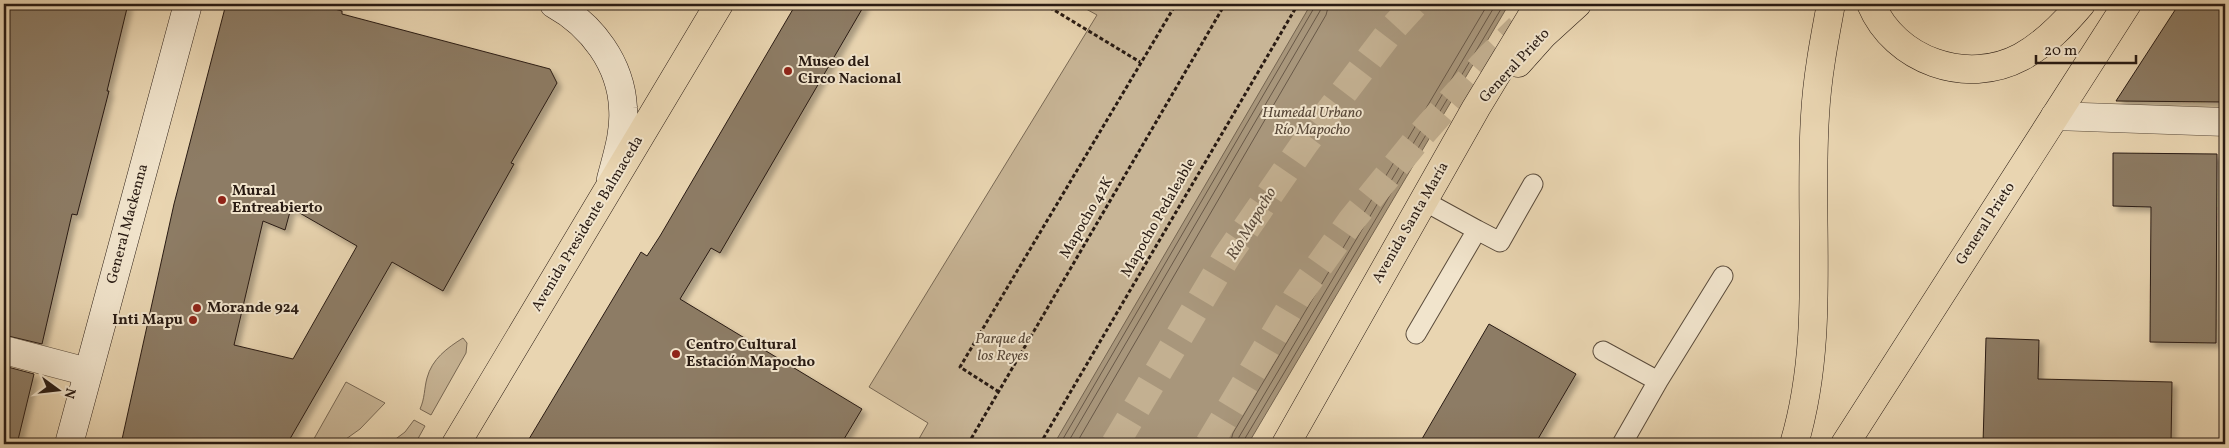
<svg xmlns="http://www.w3.org/2000/svg" width="2229" height="448" viewBox="0 0 2229 448" font-family="Vollkorn,serif">
  <style>
    .green { fill: #c8b596; stroke: #786854 }
    .water { fill: #a8967b; stroke: #756551 }
    .lines { fill: none; stroke-linecap: round; stroke-linejoin: round }
    .shore { stroke: #685847; stroke-width: 1 }
    .building { fill: #8d7c65; stroke: #291b13; fill-rule: evenodd; filter: url(#shadow) }
    .highway-tunnel { stroke: #c3b091; stroke-width: 28; stroke-dasharray: 28 14; stroke-linecap: butt }
    .lane-casing { stroke: #594a3a; stroke-width: 21 }
    .street-casing { stroke: #594a3a; stroke-width: 29 }
    .secondary-casing { stroke: #291b13; stroke-width: 29 }
    .primary-casing { stroke: #291b13; stroke-width: 29 }
    .highway-casing { stroke: #291b13; stroke-width: 29 }
    .path { stroke: #291b13; stroke-width: 3; stroke-dasharray: 4 2.5; stroke-linecap: butt }
    .lane { stroke: #f1e4cc; stroke-width: 19 }
    .street { stroke: #f1e4cc; stroke-width: 28 }
    .secondary { stroke: #f1e4cc; stroke-width: 28 }
    .primary { stroke: #e9d5b1; stroke-width: 28 }
    .highway { stroke: #e9d5b1; stroke-width: 28 }
    .poi-dot { fill: #8f2418; stroke: #f1e4cc; stroke-width: 2 }
    .labels { text-anchor: middle; dominant-baseline: central; stroke-width: 4; stroke-linejoin: round; paint-order: stroke }
    .poi-label { font-size: 15px; font-weight: bold; fill: #291b13; stroke: #f1e4cc; text-anchor: start }
    .street-label { font-size: 15px; fill: #291b13; stroke: #f1e4cc }
    .park-label { font-size: 15px; font-style: italic; fill: #59493a; stroke: #f1e4cc }
    .water-label { font-size: 16px; font-style: italic; fill: #5c4c3d; stroke: #f1e4cc }
  </style>
  <defs>
    <filter id="shadow"><feDropShadow dx="4.5" dy="4.5" stdDeviation="2.5" flood-color="#0004"/></filter>
  </defs>
  <rect width="100%" height="100%" fill="#e9d5b1"/>
  <filter id="stains"><feTurbulence type="fractalNoise" baseFrequency=".004" numOctaves="4"/><feColorMatrix values="0 0 0 0 .2 0 0 0 0 .09 0 0 0 0 .02 0 0 0 .5 -.17"/></filter>
  <radialGradient id="worn" r=".72"><stop offset=".6" stop-color="#630" stop-opacity="0"/><stop offset="1" stop-color="#630" stop-opacity=".3"/></radialGradient>
  <path class="green" d="M1077,4H1506L1244,444H916L928,423L869,387L1097,15Z
    M463,338L467,343L466,353L431,415L420,409C425,398 424,389 427,378C432,359 447,348 463,338Z
    M346,382L385,403L360,429L339,444H311Z
    M414,420L425,426L415,444H389L405,432Z"/>
  <path class="water" d="M1311,4H1509L1248,444H1054Z"/>
  <g class="lines">
    <path class="shore" d="M1060,444L1314,8L1315,4
      M1067,444L1320,11L1322,4
      M1076,444L1326,15L1329,4
      M1230,444L1233,433L1488,4
      M1237,444L1239,437L1496,4
      M1244,444V440L1504,4"/>
  </g>
  <path class="building" d="M4,4H128L107,91H109L77,215L72,214L42,344L4,335Z
    M226,4H316L342,11V14L550,69L557,83L511,163L514,164L443,291L392,262L287,444H121L174,204ZM291,208L357,246L293,359L234,345L263,221L285,230Z
    M796,4H865L720,253L711,248L680,299L862,409L841,444H526L641,252L647,256L660,236Z
    M2179,4H2225V102L2116,101Z
    M2113,153L2217,154L2216,343L2150,342L2151,207L2113,206Z
    M1489,324L1576,374L1535,444H1419Z
    M1986,338L2039,340L2038,379L2172,382L2171,444H1983Z
    M4,366L34,374L17,444H4Z"/>
  <g class="lines">
    <path class="highway-tunnel" d="M1115,444L1227,256L1305,143L1393,28L1415,4
      M1209,444L1297,297L1351,221L1420,136L1487,60L1519,28"/>
    <g class="lane-casing">
      <path id="lane" d="M1424,201L1477,230
        M1416,334L1477,230L1500,242L1533,184
        M1603,351L1658,381
        M1622,444L1658,381L1723,276"/>
    </g>
    <g class="street-casing">
      <path id="street" d="M2055,116L2225,122
        M4,350L88,372"/>
    </g>
    <g class="secondary-casing">
      <path id="secondary" d="M554,4C592,25 621,64 623,108C625,132 617,156 611,179
        M69,444L188,4"/>
    </g>
    <g class="primary-casing">
      <path id="primary" d="M1518,63L1543,35L1577,4
        M456,444L719,4
        M1286,444L1476,108L1539,4
        M1845,444L2127,4"/>
    </g>
    <g class="highway-casing">
      <path id="highway" d="M1871,4C1895,61 1967,86 2021,57C2045,44 2064,24 2081,4
        M1794,444C1826,337 1808,226 1815,116C1817,78 1824,41 1831,4"/>
    </g>
    <path class="path" d="M676,4L682,6
      M1044,4L1140,62
      M999,392L960,367L1176,4
      M968,444L1225,4
      M1040,444L1298,4"/>
    <use href="#lane" class="lane"/>
    <use href="#street" class="street"/>
    <use href="#secondary" class="secondary"/>
    <use href="#primary" class="primary"/>
    <use href="#highway" class="highway"/>
  </g>
  <g class="poi-dot">
    <circle cx="788" cy="71" r="5"/>
    <circle cx="222" cy="200" r="5"/>
    <circle cx="197" cy="308" r="5"/>
    <circle cx="193" cy="320" r="5"/>
    <circle cx="676" cy="354" r="5"/>
  </g>
  <g class="labels">
    <g class="poi-label">
      <text x="798" y="62">Museo del<tspan x="798" dy="17">Circo Nacional</tspan></text>
      <text x="232" y="191">Mural<tspan x="232" dy="17">Entreabierto</tspan></text>
      <text x="207" y="308">Morande 924</text>
      <text x="183" y="320" text-anchor="end">Inti Mapu</text>
      <text x="686" y="345">Centro Cultural<tspan x="686" dy="17">Estación Mapocho</tspan></text>
    </g>
    <g class="street-label">
      <text transform="translate(1515 66) rotate(-47)">General Prieto</text>
      <text transform="translate(1087 218) rotate(-60)">Mapocho 42K</text>
      <text transform="translate(1159 218) rotate(-60)">Mapocho Pedaleable</text>
      <text transform="translate(1411 223) rotate(-60)">Avenida Santa María</text>
      <text transform="translate(128 224) rotate(-75)">General Mackenna</text>
      <text transform="translate(588 224) rotate(-59)">Avenida Presidente Balmaceda</text>
      <text transform="translate(1986 224) rotate(-57)">General Prieto</text>
    </g>
    <g class="park-label">
      <text x="1312" y="113">Humedal Urbano<tspan x="1312" dy="17">Río Mapocho</tspan></text>
      <text x="1003" y="339">Parque de<tspan x="1003" dy="17">los Reyes</tspan></text>
    </g>
    <g class="water-label">
      <text transform="translate(1252 224) rotate(-59)">Río Mapocho</text>
    </g>
  </g>
  <rect width="2229" height="448" fill="none" stroke="#e9d5b1" stroke-width="20"/>
  <rect x="5" y="5" width="2219" height="438" fill="none" stroke="#291b13" stroke-width="2.5"/>
  <rect x="10" y="10" width="2209" height="428" fill="none" stroke="#291b13"/>
  <g transform="translate(58 390) rotate(105)" stroke="#f1e4cc" stroke-width="4" paint-order="stroke">
  <path d="M0-4L9 19L0 12L-9 19Z" fill="#291b13"/>
  <text y="-8" font-size="14" font-weight="bold" text-anchor="middle" fill="#291b13">N</text>
  </g>
  <path d="M2036 55v8h100v-8" fill="none" stroke="#291b13" stroke-width="2.5"/>
  <text x="2044" y="55" font-size="15" fill="#291b13" stroke="#f1e4cc" stroke-width="4" paint-order="stroke">20 m</text>
  <rect width="100%" height="100%" filter="url(#stains)"/>
  <rect width="100%" height="100%" fill="url(#worn)"/>
</svg>
